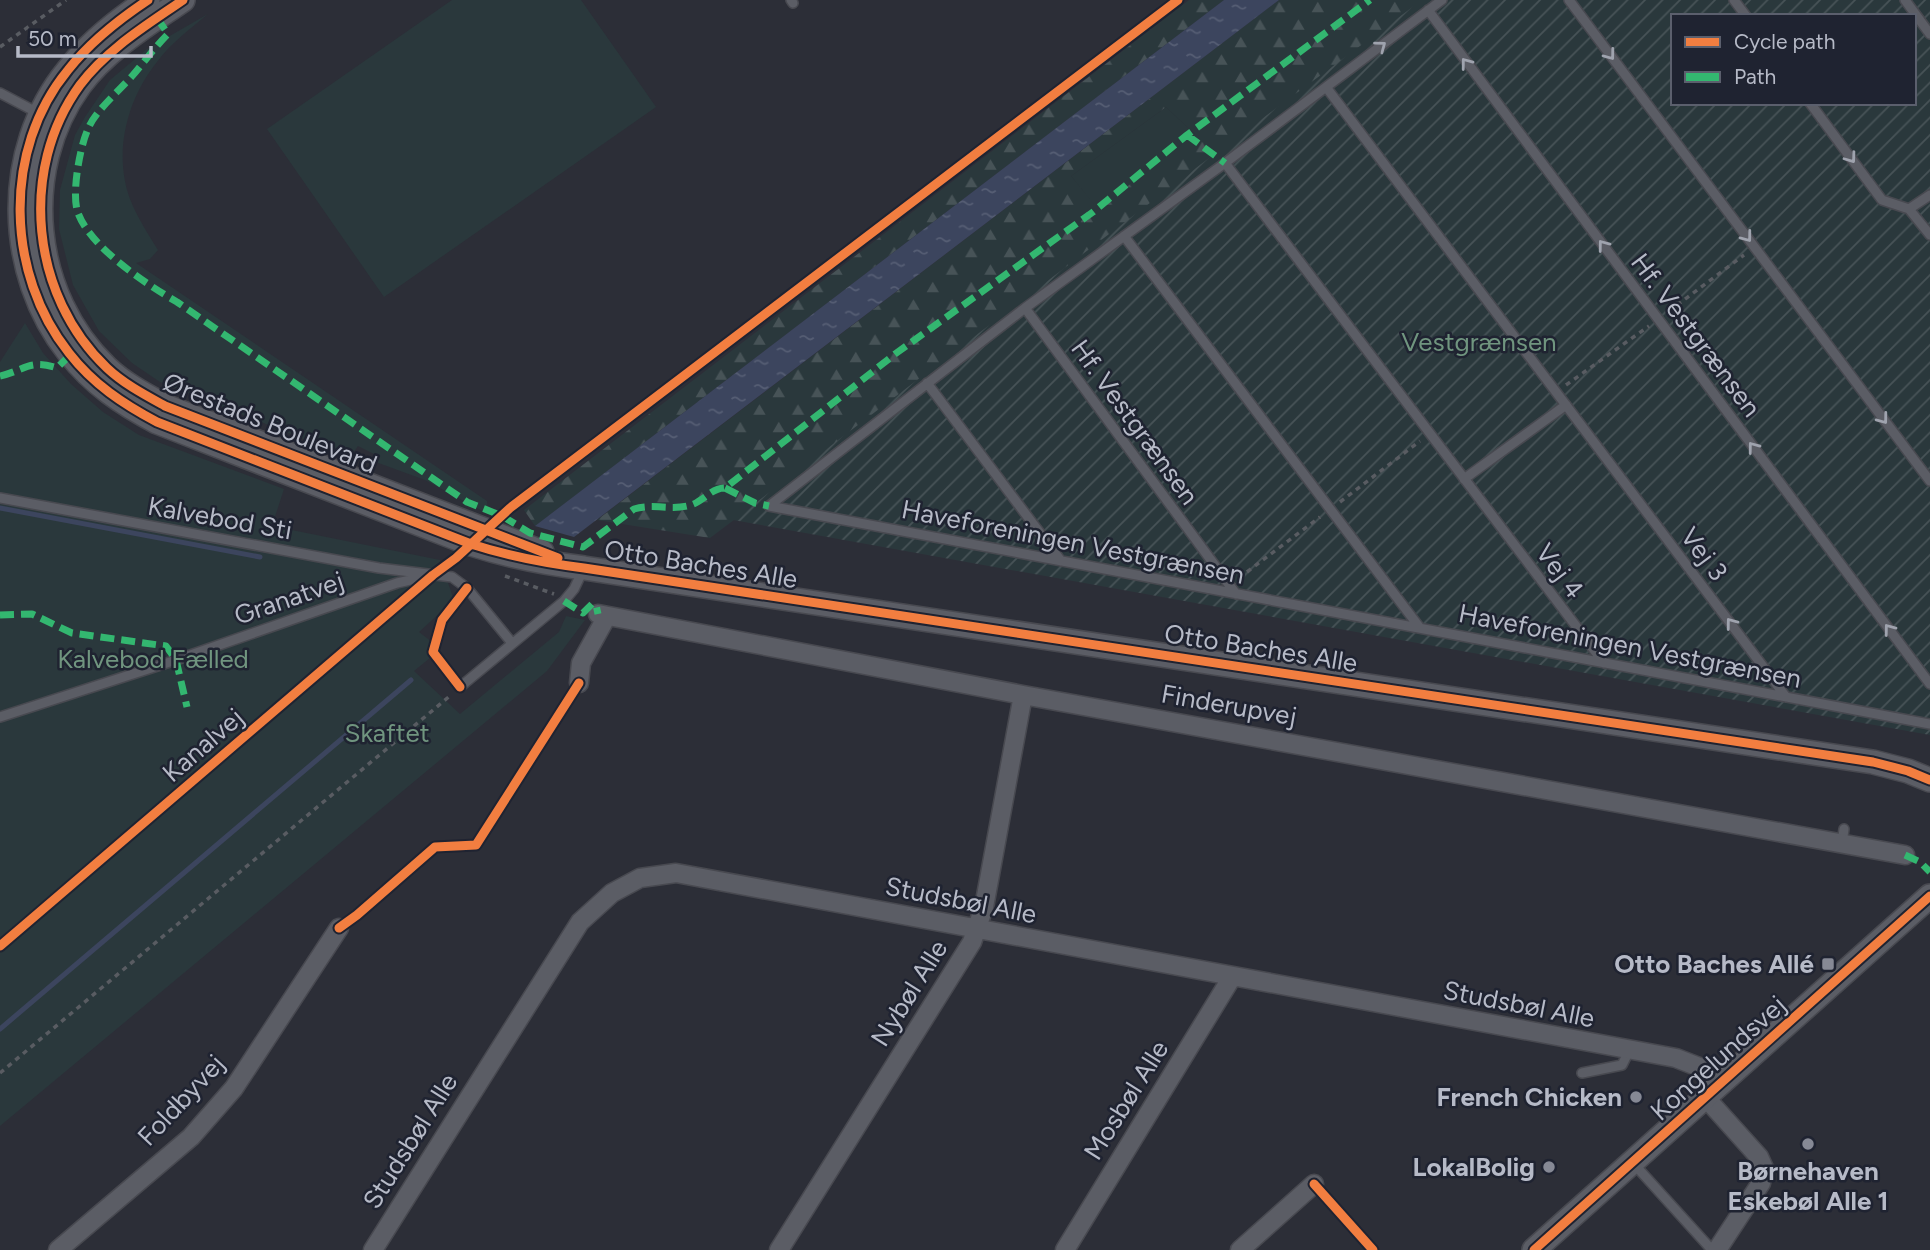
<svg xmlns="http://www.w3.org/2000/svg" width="1930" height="1250" viewBox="0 0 1930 1250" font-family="Figtree,sans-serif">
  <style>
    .green { fill: #2a383c }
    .forest { fill: url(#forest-firs); fill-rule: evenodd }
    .garden { fill: url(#garden-furrows); fill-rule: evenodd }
    .water { fill: url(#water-ripples) }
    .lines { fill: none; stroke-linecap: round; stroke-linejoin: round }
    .stream { stroke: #3c455e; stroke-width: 5 }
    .service-casing { stroke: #484950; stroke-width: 12 }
    .minor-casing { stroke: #484950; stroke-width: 21 }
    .tertiary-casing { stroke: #484950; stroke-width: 26 }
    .path { stroke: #595c62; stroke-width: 3.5; stroke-dasharray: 5 5; stroke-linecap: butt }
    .service { stroke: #5b5d65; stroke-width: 9 }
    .minor { stroke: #5b5d65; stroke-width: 18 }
    .tertiary { stroke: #5b5d65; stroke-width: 23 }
    .quiet { stroke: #33b770; stroke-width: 7; stroke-dasharray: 14 7; stroke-linecap: butt }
    .cycleway-casing { stroke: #1f2331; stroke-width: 13 }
    .cycleway { stroke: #f27e40; stroke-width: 9 }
    .oneway { stroke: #9fa3ae }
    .poi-dot { fill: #868995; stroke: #1f2331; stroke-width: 2.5 }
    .labels { text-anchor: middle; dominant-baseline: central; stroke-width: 5; stroke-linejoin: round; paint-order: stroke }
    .street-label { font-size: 26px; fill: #b6bac7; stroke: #1f2331 }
    .park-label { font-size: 26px; fill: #70957f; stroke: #1f2331 }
    .poi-label { font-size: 26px; font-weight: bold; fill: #b6bac7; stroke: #1f2331; text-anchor: end }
  </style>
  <defs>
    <pattern id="forest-firs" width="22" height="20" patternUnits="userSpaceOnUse" patternTransform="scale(1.75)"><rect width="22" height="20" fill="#2a383c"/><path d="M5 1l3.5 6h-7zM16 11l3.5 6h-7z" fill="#475357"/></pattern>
    <pattern id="garden-furrows" width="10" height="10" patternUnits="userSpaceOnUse" patternTransform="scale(1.75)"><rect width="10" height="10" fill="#2a383c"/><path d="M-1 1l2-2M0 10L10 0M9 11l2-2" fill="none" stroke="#475357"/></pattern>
    <pattern id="water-ripples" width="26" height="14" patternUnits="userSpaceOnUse" patternTransform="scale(1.75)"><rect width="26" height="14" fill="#3c455e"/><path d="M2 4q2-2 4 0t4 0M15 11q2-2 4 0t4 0" fill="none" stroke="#565e74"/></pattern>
  </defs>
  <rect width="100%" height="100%" fill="#2c2e37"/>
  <path class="green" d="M452,0H581L656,107L384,297L267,129Z
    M208,14C190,29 171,43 157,62C127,99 113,153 130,199C137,217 148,234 158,250L150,259L136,263L487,501L488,514L425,480L373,461L374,454L358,446L353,453L311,442L160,382L132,363L99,331L73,285L59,229L60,190L75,135L85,117L110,80L147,49Z
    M1166,107L1195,134L1098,210L1071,176Z
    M25,323L43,353L71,384L103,412L139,435L284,489L272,526L440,560L454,600L419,632L441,649L414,671L460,714L559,632L566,616L585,620L547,671L0,1126V362Z"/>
  <path class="forest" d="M1189,0H1224L535,526L524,510Z
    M1279,0H1423L710,538L597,520ZM1166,107L1195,134L1098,209L1071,176Z"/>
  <path class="garden" d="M1422,0H1930V735L733,520L1213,155ZM1673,16H1914V103H1673Z"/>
  <path class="water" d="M1224,0H1279L574,537L535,526Z"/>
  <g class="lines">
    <path class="stream" d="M0,508L260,557
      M0,1029L411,680"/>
    <g class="service-casing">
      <path id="service" d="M791,0L793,3
        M1442,0L1225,163L1025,308L769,506L1930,724
        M1569,0L1930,481
        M1734,0L1746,16
        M1905,0L1930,34
        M1428,10L1930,684
        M1326,87L1786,697
        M0,93L40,114
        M1810,103L1882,200L1909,209L1930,235
        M1225,163L1604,663
        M1909,209L1930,195
        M1124,236L1420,628
        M1025,308L1236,594
        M927,383L1061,561
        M1464,479L1566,405
        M0,498L379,568L452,577L467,588L512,643
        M460,687L564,601L574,589L584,568
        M0,717L176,660L397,583L424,577
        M1842,843L1844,829
        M0,946L433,575
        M1582,1073L1622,1065L1629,1051
        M1634,1164L1712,1250"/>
    </g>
    <g class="minor-casing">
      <path id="minor" d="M598,614L1023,695L1905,855
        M579,683L581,663L607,616
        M1706,1098L1759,1157L1764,1168L1761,1183L1717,1250
        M58,1250L191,1137L234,1088L339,928
        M373,1250L580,922L612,893L640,878L676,873L1676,1058L1699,1067L1719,1086
        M779,1250L972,942L984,907L1023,695
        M1065,1250L1232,977
        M1240,1250L1314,1184"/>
    </g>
    <g class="tertiary-casing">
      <path id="tertiary" d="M148,0C118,20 90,42 68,70C2,150 6,274 69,353C93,384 123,404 157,422L471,544C508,556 544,563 584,568L1873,762L1908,771L1930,780
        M183,0C147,25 107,49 80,85C18,170 31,296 107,368C124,384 145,395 165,406L542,552
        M1534,1250L1930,896"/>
    </g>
    <path class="path" d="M0,47L66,0
      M1669,311L1744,255
      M1566,385L1649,326
      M1340,502L1420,441
      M505,576L554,594
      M1239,578L1320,517
      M0,1073L451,695"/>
    <use href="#service" class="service"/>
    <use href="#minor" class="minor"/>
    <use href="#tertiary" class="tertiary"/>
    <path class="quiet" d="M157,18L168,34C155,47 145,61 133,75C120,90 95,111 88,129C80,146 71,195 78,213C91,248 146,284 177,302L467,502L502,516L530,533L583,547L634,509C653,503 672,511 691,505C704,501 711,488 725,488L895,354L1093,212L1187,135L1370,0
      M1187,135L1225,163
      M0,376C26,370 29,359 57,368L70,355
      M725,488L755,503L769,506
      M564,601L583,613L592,604L596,605L598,614
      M0,615L32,614L72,633L166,646L176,660L187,707
      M1905,855L1920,862L1930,872"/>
    <g class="cycleway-casing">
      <path id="cycleway" d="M148,0C118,20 90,42 68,70C2,150 6,274 69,353C93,384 123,404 157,422L471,544C508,556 544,563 584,568L1873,762L1908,771L1930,780
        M183,0C147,25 107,49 80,85C18,170 31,296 107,368C124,384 145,395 165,406L558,558
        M460,687L433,652L442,620L467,588
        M339,928L357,915L435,847L476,845L579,683
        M0,946L433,575L456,558L510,508L1178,0
        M1314,1184L1373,1250
        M1534,1250L1930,896"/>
    </g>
    <use href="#cycleway" class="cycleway"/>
  </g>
  <defs><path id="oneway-chevron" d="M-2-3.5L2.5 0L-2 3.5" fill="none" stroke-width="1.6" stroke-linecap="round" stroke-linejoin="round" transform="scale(1.75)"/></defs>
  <g class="oneway">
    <use href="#oneway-chevron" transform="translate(1381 46) rotate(-37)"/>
    <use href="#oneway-chevron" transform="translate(1610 55) rotate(53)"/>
    <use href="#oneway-chevron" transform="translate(1466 63) rotate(-127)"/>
    <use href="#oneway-chevron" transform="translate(1851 158) rotate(54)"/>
    <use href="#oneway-chevron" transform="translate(1747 237) rotate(53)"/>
    <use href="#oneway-chevron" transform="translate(1603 245) rotate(-127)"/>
    <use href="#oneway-chevron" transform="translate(1883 419) rotate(53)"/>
    <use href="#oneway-chevron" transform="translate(1753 447) rotate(-127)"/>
    <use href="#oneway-chevron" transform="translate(1731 623) rotate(-127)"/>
    <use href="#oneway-chevron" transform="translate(1889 629) rotate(-127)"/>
  </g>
  <g class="poi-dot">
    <rect x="1821" y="957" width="14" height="14" rx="3.5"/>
    <circle cx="1636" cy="1097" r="7"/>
    <circle cx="1808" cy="1144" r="7"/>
    <circle cx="1549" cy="1167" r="7"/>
  </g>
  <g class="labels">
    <g class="street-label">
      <text transform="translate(1696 335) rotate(53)">Hf. Vestgrænsen</text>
      <text transform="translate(1135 422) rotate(54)">Hf. Vestgrænsen</text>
      <text transform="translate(270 423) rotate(22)">Ørestads Boulevard</text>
      <text transform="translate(220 518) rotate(10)">Kalvebod Sti</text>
      <text transform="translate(1073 542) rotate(11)">Haveforeningen Vestgrænsen</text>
      <text transform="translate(1704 554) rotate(53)">Vej 3</text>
      <text transform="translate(701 564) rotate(9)">Otto Baches Alle</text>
      <text transform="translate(1560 571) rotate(53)">Vej 4</text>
      <text transform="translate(289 598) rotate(-19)">Granatvej</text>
      <text transform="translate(1630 646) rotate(11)">Haveforeningen Vestgrænsen</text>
      <text transform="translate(1261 648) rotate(9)">Otto Baches Alle</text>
      <text transform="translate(1229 705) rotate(10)">Finderupvej</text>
      <text transform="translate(203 745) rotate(-41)">Kanalvej</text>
      <text transform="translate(961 900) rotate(11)">Studsbøl Alle</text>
      <text transform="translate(909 993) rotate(-58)">Nybøl Alle</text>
      <text transform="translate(1519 1004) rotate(11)">Studsbøl Alle</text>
      <text transform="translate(1718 1058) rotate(-42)">Kongelundsvej</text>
      <text transform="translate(181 1100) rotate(-47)">Foldbyvej</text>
      <text transform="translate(1126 1100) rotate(-58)">Mosbøl Alle</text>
      <text transform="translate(410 1141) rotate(-58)">Studsbøl Alle</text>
    </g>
    <g class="park-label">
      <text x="1479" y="342">Vestgrænsen</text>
      <text x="153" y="659">Kalvebod Fælled</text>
      <text x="387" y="733">Skaftet</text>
    </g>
    <g class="poi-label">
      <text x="1814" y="964">Otto Baches Allé</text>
      <text x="1622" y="1097">French Chicken</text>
      <text x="1535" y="1167">LokalBolig</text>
      <text x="1808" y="1171" text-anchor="middle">Børnehaven<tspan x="1808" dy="30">Eskebøl Alle 1</tspan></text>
    </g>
  </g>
  <rect x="1671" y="14" width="245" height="91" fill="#1f2331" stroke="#5b5f6d" stroke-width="2"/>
  <rect x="1685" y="37" width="35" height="10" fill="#f27e40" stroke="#5b5f6d" stroke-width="2"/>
  <text x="1734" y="49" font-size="21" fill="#b6bac7">Cycle path</text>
  <rect x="1685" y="72" width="35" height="10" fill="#33b770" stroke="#5b5f6d" stroke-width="2"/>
  <text x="1734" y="84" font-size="21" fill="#b6bac7">Path</text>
  <path d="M18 46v10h133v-10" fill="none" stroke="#b6bac7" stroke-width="3.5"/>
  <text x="28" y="46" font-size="21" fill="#b6bac7" stroke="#1f2331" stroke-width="5" paint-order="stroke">50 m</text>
</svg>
